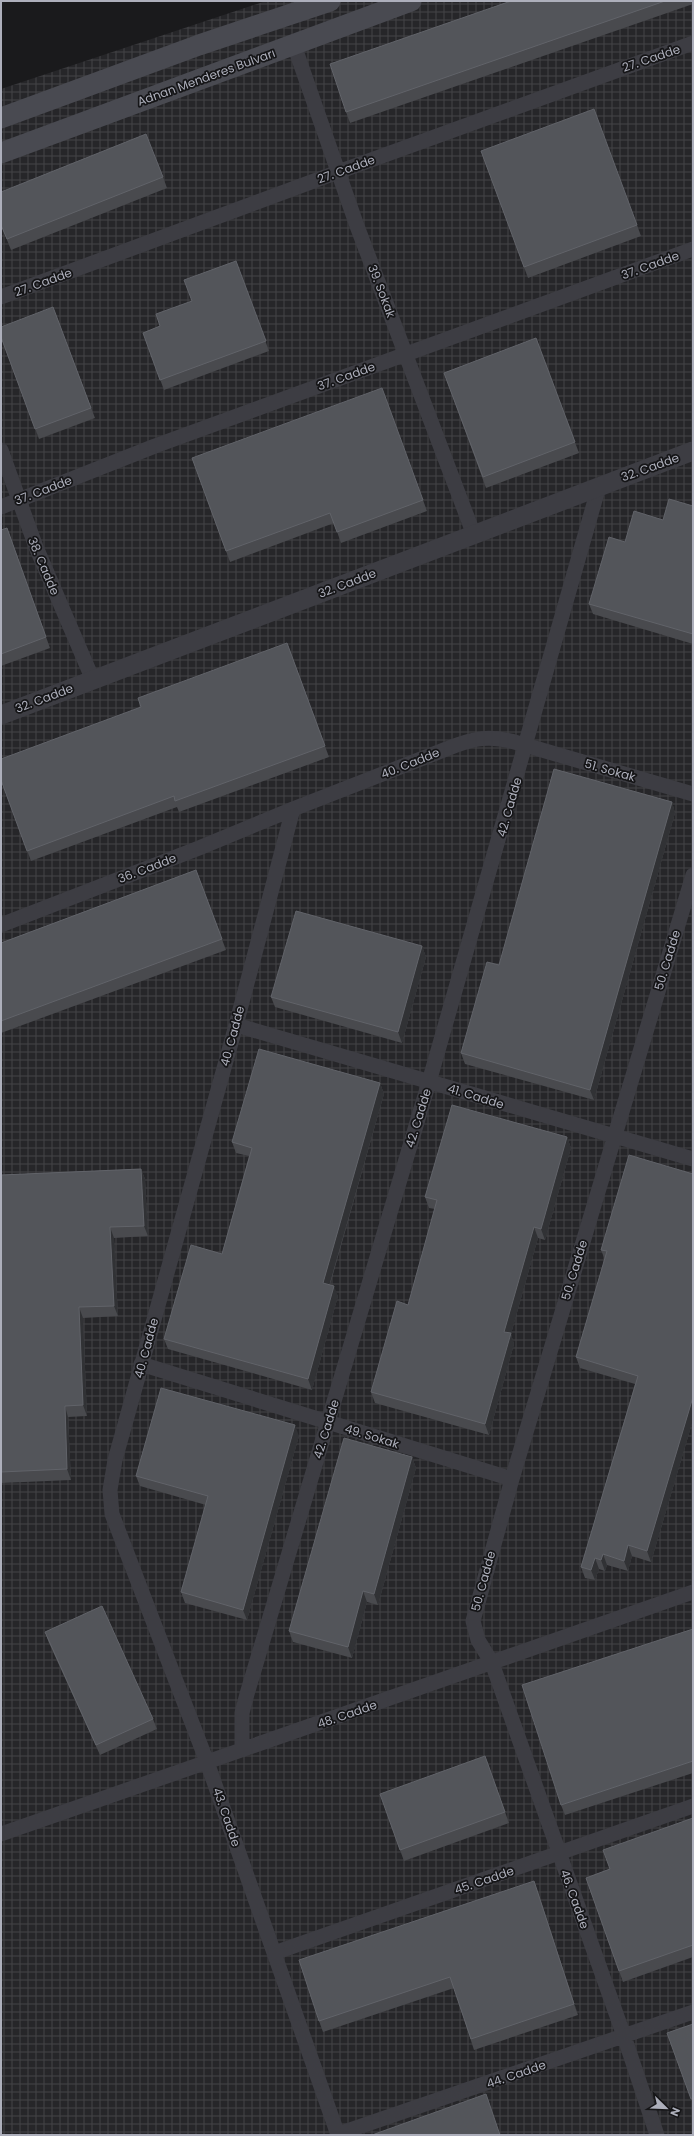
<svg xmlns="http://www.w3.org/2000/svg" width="694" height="2136" viewBox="0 0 694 2136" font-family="Poppins,sans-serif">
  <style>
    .industrial { fill: url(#industrial-grid) }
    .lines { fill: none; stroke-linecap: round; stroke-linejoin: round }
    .minor { stroke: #3d3d43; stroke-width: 15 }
    .tertiary { stroke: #3d3d43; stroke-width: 19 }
    .secondary { stroke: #494a51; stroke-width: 21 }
    .wall { fill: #494a4e }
    .shaded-wall { fill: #313235 }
    .building { fill: #53555a; stroke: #616369 }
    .labels { text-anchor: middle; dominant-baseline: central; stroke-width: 3.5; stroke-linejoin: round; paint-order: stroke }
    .street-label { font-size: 12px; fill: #adafbb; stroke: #151517 }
  </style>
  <defs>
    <pattern id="industrial-grid" width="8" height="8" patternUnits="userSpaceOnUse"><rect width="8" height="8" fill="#262629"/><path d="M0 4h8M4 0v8" fill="none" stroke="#434346"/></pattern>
  </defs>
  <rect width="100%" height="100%" fill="#1a1a1c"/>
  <path class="industrial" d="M266,1H693V2135H1V89Z"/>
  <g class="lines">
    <path class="minor" d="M294,45L357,226L474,535
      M1,297L338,172L693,43
      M1,450L36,547L93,680
      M1,507L155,446L693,249
      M1,925L199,848L293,809
      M236,1025L693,1159
      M141,1364L512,1479
      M242,1750V1713L247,1694L429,1082L599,486
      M1,1834L693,1592
      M274,1953L693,1806
      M338,2134L693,2012
      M338,2135L207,1762L112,1514L110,1490L115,1460L236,1025L293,809L454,746C476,738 488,736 511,741L693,794
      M657,2135L624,2036L492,1663L478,1640L473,1621L512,1479L693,875"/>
    <path class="tertiary" d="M1,715L693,451"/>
    <path class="secondary" d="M1,118L199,45L330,1
      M1,153L411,1"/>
  </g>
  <path class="wall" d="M511,1H693V4L350,123L346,112Z
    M481,151L637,225L641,236L528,278Z
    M163,177L167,188L11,250L1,225Z
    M236,261L269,351L164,390L143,333L160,326L192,301Z
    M53,307L95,418L39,439L1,337Z
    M536,338L579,453L486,488L444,373Z
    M192,458L423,500L427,511L341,543L334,523L230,562Z
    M693,506V644L593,614L589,604L625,542L663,520Z
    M7,528L50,648L1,666V530Z
    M287,643L329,757L179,812L177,807L31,861L1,780L141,707Z
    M672,802L675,813L594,1100L465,1064L461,1053L499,965Z
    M196,870L226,950L1,1033V943Z
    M422,946L426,957L402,1043L275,1007L271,997Z
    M380,1083L384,1094L330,1285L338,1296L312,1390L168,1349L164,1339L222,1254L249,1156L236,1153L232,1142Z
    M567,1137L571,1148L545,1240L538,1238L511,1334L514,1344L489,1435L375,1403L371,1392L408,1305L435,1209L429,1208L425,1197Z
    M141,1169L145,1179L148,1236L114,1238L118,1316L83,1318L87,1416L68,1417L71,1480L1,1483V1175Z
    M693,1174V1420L651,1562L632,1556L628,1571L607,1565L605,1571L599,1569L595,1580L585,1578L581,1567L635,1384L580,1368L576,1357L605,1260L601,1250Z
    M299,1436L247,1620L185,1603L181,1592L206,1505L140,1486L136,1476Z
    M412,1457L416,1468L378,1605L367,1602L352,1658L293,1642L289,1631Z
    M693,1629V1773L565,1815L561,1805Z
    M45,1632L153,1719L157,1729L100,1755L49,1643Z
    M485,1756L509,1823L404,1861L400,1850Z
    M693,1818V1957L623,1982L586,1878L610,1869Z
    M538,1892L578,2015L474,2050L454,1988L323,2032L319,2021Z"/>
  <path class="shaded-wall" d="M672,802L675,813L594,1100L590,1090Z
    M422,946L426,957L402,1043L398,1032Z
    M380,1083L384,1094L327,1293L323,1283Z
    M567,1137L571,1148L545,1240L541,1229Z
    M141,1169L145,1179L148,1236L144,1226Z
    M110,1227L114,1238L118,1316L114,1306Z
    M534,1227L538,1238L511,1334L514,1344L489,1435L485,1424L504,1332Z
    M334,1286L338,1296L312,1390L308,1379Z
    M79,1307L83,1318L87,1416L83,1405Z
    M693,1397V1420L651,1562L647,1551Z
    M65,1406L68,1417L71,1480L67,1469Z
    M295,1425L299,1436L247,1620L243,1610Z
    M412,1457L416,1468L378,1605L374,1594Z
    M628,1545L632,1556L628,1571L624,1561Z
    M603,1554L607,1565L605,1571L601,1560Z
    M595,1558L599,1569L595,1580L591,1570Z
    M363,1591L367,1602L352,1658L348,1647Z
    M534,1881L538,1892L578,2015L574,2004Z"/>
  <path class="building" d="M511,1H665L346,112L330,64Z
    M594,109L637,225L524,267L481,151Z
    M146,134L163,177L7,239L1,225V192Z
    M236,261L266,341L160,380L143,333L160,326L156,314L192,301L184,280Z
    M53,307L91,408L35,429L1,337V327Z
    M536,338L575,442L483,477L444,373Z
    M382,388L423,500L337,532L330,513L226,551L192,458Z
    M669,499L693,506V634L589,604L609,537L625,542L634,511L663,520Z
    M7,528L46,637L1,654V530Z
    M287,643L325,746L175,801L174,796L27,851L1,780V759L141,707L138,698Z
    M554,769L672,802L590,1090L461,1053L487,962L499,965Z
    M196,870L222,939L1,1021V943Z
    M296,911L422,946L398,1032L271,997Z
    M259,1049L380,1083L323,1283L334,1286L308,1379L164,1339L191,1245L222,1254L252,1148L232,1142Z
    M452,1105L567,1137L541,1229L534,1227L504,1332L511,1333L485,1424L371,1392L397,1301L408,1305L437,1200L425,1197Z
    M629,1155L693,1174V1397L647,1551L628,1545L624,1561L603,1554L601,1560L595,1558L591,1570L581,1567L638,1376L576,1357L607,1251L601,1250Z
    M141,1169L144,1226L110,1227L114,1306L79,1307L83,1405L65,1406L67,1469L1,1472V1175Z
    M161,1388L295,1425L243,1610L181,1592L208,1496L136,1476Z
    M344,1438L412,1457L374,1594L363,1591L348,1647L289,1631Z
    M102,1606L153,1719L96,1745L45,1632Z
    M693,1629V1761L561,1805L522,1685Z
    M485,1756L505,1812L400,1850L380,1794Z
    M693,1818V1945L619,1971L586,1878L610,1869L603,1850Z
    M534,1881L574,2004L471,2039L450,1977L319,2021L299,1960Z
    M693,2024V2099H691L667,2033Z
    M486,2094L500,2135H372Z"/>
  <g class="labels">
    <g class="street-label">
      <text transform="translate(651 58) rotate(-19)">27. Cadde</text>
      <text transform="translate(206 77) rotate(-20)">Adnan Menderes Bulvarı</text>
      <text transform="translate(346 169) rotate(-20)">27. Cadde</text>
      <text transform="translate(650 265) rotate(-20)">37. Cadde</text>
      <text transform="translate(43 282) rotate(-20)">27. Cadde</text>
      <text transform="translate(382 291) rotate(69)">39. Sokak</text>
      <text transform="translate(346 376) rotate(-20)">37. Cadde</text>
      <text transform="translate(650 467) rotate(-20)">32. Cadde</text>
      <text transform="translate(43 490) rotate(-21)">37. Cadde</text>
      <text transform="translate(44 566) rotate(67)">38. Cadde</text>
      <text transform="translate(347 583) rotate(-21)">32. Cadde</text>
      <text transform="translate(44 698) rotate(-21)">32. Cadde</text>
      <text transform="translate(410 763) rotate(-22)">40. Cadde</text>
      <text transform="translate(610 770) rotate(16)">51. Sokak</text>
      <text transform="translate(509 807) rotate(-74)">42. Cadde</text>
      <text transform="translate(147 868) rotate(-21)">36. Cadde</text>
      <text transform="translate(667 960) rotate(-73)">50. Cadde</text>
      <text transform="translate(232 1036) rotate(-75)">40. Cadde</text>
      <text transform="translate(476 1096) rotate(17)">41. Cadde</text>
      <text transform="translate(418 1118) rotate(-73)">42. Cadde</text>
      <text transform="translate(574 1270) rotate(-73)">50. Cadde</text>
      <text transform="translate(146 1348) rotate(-75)">40. Cadde</text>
      <text transform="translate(326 1429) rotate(-73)">42. Cadde</text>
      <text transform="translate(372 1436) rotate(17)">49. Sokak</text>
      <text transform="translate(483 1581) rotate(-75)">50. Cadde</text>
      <text transform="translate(347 1714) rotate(-19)">48. Cadde</text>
      <text transform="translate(227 1817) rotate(71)">43. Cadde</text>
      <text transform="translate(484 1880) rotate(-19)">45. Cadde</text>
      <text transform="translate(575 1899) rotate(70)">46. Cadde</text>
      <text transform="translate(516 2074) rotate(-19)">44. Cadde</text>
    </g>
  </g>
  <rect width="694" height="2136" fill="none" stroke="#adafbb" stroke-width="4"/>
  <g transform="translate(666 2108) rotate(113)" stroke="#151517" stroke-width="3" paint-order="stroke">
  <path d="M0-3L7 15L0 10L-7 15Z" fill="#adafbb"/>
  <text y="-6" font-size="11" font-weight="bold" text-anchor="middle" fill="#adafbb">N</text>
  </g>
</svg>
